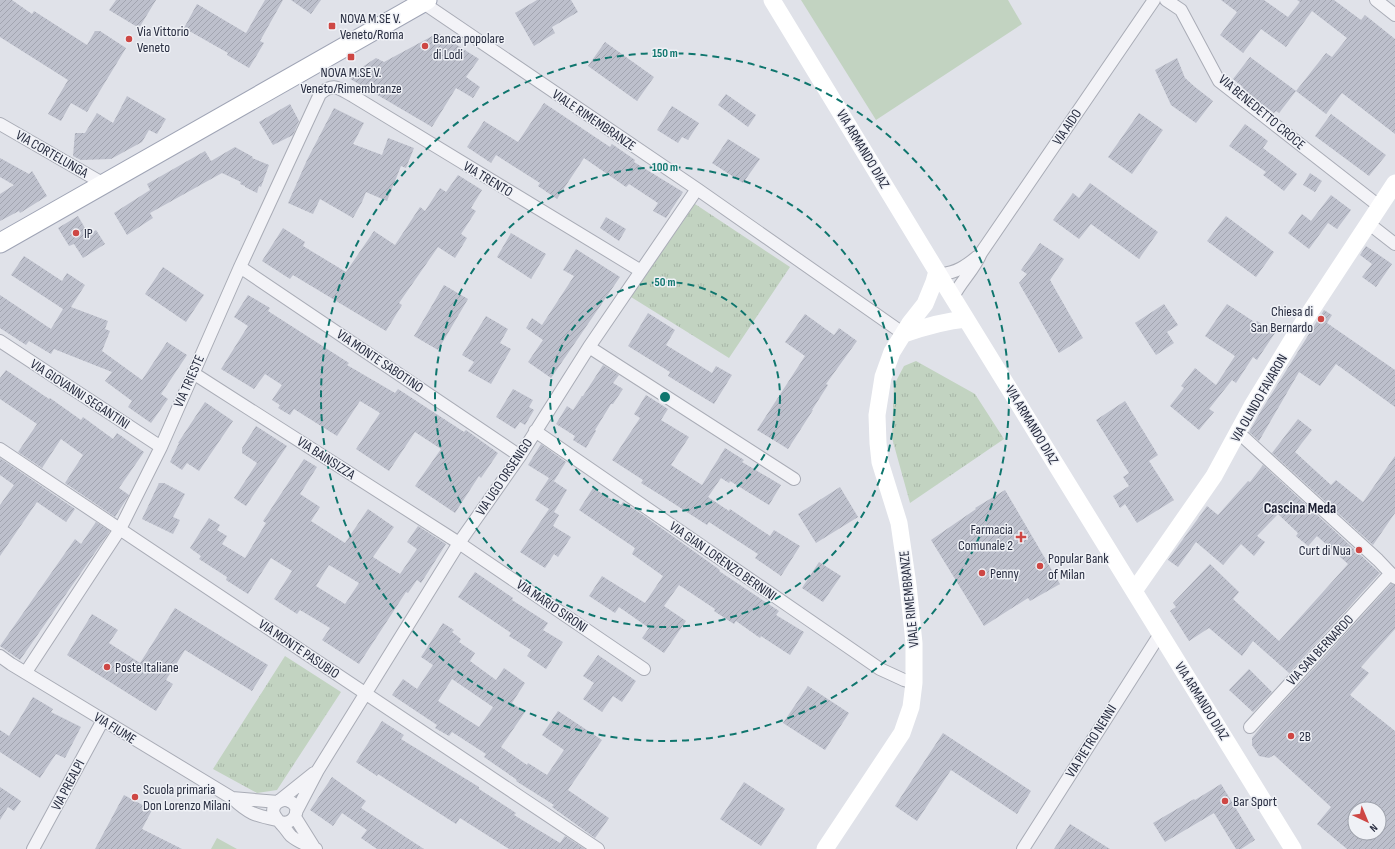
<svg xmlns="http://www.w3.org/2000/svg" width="1395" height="849" viewBox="0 0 1395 849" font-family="'Sofia Sans Condensed',sans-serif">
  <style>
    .grass { fill: #c2d3c1 }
    .park { fill: url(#park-tufts) }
    .building { fill: url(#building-hatch); fill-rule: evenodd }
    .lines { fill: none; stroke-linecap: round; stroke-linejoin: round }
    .street-casing { stroke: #a9acb6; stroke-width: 14 }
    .primary-casing { stroke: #9fa4b5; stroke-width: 21 }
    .street { stroke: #f3f3f7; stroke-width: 12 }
    .secondary { stroke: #fff; stroke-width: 17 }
    .primary { stroke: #fff; stroke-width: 19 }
    .ring { fill: none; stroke: #0f766e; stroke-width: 2; stroke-dasharray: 7 5 }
    .poi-dot { fill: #ce4744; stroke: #eff1f6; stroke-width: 1.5 }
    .labels { text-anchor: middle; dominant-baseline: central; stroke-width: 3; stroke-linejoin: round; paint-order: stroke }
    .poi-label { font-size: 14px; fill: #282d40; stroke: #eff1f6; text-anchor: start }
    .street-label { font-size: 14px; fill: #282d40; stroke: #eff1f6 }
    .neighbourhood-label { font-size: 15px; font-weight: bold; fill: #1b1e31; stroke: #eff1f6 }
    .centre { fill: #0f766e; stroke: #eff1f6; stroke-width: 2 }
    .ring-label { font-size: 12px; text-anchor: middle; font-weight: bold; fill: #0f766e; stroke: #eff1f6; stroke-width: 3; stroke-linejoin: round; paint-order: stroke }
  </style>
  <defs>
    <pattern id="park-tufts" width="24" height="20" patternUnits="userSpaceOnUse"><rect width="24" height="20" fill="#c2d3c1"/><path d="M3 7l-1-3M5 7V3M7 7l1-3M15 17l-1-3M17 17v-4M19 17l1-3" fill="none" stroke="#a7b5a7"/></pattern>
    <pattern id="building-hatch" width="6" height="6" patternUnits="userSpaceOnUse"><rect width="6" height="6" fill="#bdc0cc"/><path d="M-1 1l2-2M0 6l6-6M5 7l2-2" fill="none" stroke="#a2a5b0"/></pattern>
  </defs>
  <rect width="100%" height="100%" fill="#e0e2e9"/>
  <path class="grass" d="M801,0H1008L1022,24L876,120Z
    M217,838L237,849H211Z"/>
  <path class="park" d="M695,204L790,267L729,358L631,297Z
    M916,361L975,394L1004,439L910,503L892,438L894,385L904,366Z
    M285,656L341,692L277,790L257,793L213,769Z"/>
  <path class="building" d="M0,0H12L32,14L34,11L87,45L95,31H100L126,48L87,112L71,103L61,121L48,114L68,80L0,37Z
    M116,0H156L139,28L109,10Z
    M265,0H283L260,41L264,43L249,68L227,55L228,53L184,28L197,4L246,33Z
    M291,0H321L311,14Z
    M537,0H571L578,12L552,27L555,33L534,46L515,13Z
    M1221,0H1264L1288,17L1300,2L1297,0H1334L1361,20L1365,15L1395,39V134L1342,93L1326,114L1296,91L1326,53L1332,57L1347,38L1312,11L1286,47L1261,29L1243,53L1220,35L1237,12Z
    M438,33L479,59L466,77L480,87L473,98L456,88L432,127L347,77L376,58L384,62Z
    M605,42L654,77L637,101L588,66Z
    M1250,57L1296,91L1279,113L1276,111L1274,113L1252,97L1242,89L1243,87L1233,79Z
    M1177,58L1185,78L1195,87L1213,101L1196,123L1171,105L1155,70Z
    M726,94L756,115L748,127L718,105Z
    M127,96L166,119L157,134L149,130L142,142L111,159L81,160L73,156L75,133H85L97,113L113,123Z
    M544,103L610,147L612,144L635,160L634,162L683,192L666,218L653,211L658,203L629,184L626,187L584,158L557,199L538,186L540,183L496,155L491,163L467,147L484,121L518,142Z
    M290,104L299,121L293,135L273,145L259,122Z
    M672,106L699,123L688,140L682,137L678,143L657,130Z
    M334,108L364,123L353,144L382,155L388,138L414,148L406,168L401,166L387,201L366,192L362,202L353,218L320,199L313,214L288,203L307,160Z
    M1139,113L1163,130L1132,174L1108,157Z
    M1331,114L1386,155L1369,176L1315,136Z
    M1245,124L1268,141L1263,148L1297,174L1284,191L1263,175L1266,172L1229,146Z
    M728,139L760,159L743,183L712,163Z
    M235,147L253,157L252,158L269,165L261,187L259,186L257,193L245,187V186L240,184L241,182L222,173L150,213L153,218L127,235L114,213L150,190L147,184L205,151L211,161Z
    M0,158L29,174L32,171L47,196L20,213L19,211L0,221V194L14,185L0,177Z
    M1310,173L1322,181L1315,192L1303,185Z
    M458,175L482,190L471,208L476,211L461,234L467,238L455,258L438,247L399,303L402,305L386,331L293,275L290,279L262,261L283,228L305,242L303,246L346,272L374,231L395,245L420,207L425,211L440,188L446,192Z
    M1090,183L1158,232L1139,259L1091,224L1079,239L1053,220L1073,193L1079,198Z
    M1331,195L1351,210L1337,229L1328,223L1309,249L1288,233L1302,214L1311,221Z
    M78,216L89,235L96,230L105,244L83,258L74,244L69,246L58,228Z
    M1226,216L1274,252L1256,277L1207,241Z
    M606,217L626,229L619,241L600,228Z
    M511,233L546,254L531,279L497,257Z
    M1040,243L1064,259L1050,280L1083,338L1059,353L1019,283L1027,274L1021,270Z
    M1366,246L1392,264L1376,287L1362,277L1372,264L1360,255Z
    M576,249L620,277L551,378L528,362L543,340L526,328L532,318L542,325L574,276L563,270Z
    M24,256L62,281L67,273L85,285L71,307L108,321L105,329L110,331L102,351L142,380L167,342L187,355L161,394L168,399L151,423L128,407L132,401L105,381L112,372L54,349L51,354L29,341L26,345L0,328V295L51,329L63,309L11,275Z
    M163,267L204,295L186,322L145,294Z
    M444,285L468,299L438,350L414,336Z
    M248,295L270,308L268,311L349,363L347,365L395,393L398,389L464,432L466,430L498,453L481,478L479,476L455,513L415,486L441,449L415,432L389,471L356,449L380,413L360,401L337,436L294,409L290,415L278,408L280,405L272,400L282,385L265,374L254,389L221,369L248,326L234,317Z
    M1164,304L1178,325L1167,332L1174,343L1156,355L1135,323Z
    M1227,304L1256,323L1257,321L1275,333L1257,360L1253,357L1236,383L1232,380L1209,409L1214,412L1199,430L1170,406L1184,388L1181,386L1195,368L1216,385L1235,356L1205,336Z
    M1324,310L1332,315L1327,323L1395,370V407L1336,364L1320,386L1299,372L1259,441L1249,432L1261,411Z
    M648,313L675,330L666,345L712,373L716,366L732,375L714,404L668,376L670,372L628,346Z
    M805,314L834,335L839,328L857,341L826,384L828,385L812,410H813L788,449L757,430L805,356L785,342Z
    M486,316L508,329L500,343L511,349L491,384L468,371L474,362L462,355Z
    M603,365L619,375L613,383L623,389L613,404H611L595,430L596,431L586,448L573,440L575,436L556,424L567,406L573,410L582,396H583Z
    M6,370L49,399L50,398L81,420L83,417L113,439L117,433L144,452L119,488L129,495L115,517L65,483L83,455L61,439L42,468L18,452L37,424L0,399V378Z
    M513,389L533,400L529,407L534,410L525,425L520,422L515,429L496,417Z
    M646,395L668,409L661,420L689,437L671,465L702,485L725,448L744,460L742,462L781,485L769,505L730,481L729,483L721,478L708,497L729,511L730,509L770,536L774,530L800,546L781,576L755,558L758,554L709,522L707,525L662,496L641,483L643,480L612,460L640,418L634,414Z
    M1125,401L1158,455L1149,461L1174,500L1137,523L1125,504L1120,508L1113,496L1129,486L1123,477L1129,473L1096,420Z
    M205,402L233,421L199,471L187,463L182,470L170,462L179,443H178Z
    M1298,419L1312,430L1295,452L1331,485L1336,480L1363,502L1395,456V513L1373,545L1272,453Z
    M256,426L287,446L246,506L234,498L257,463L242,453V448Z
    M541,444L566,462L554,481L528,465Z
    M0,458L75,509L66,522L37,502L0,556V505L14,485L0,475Z
    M304,459L317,467L300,494L320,507L311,521L345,543L368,509L394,527L373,557L400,574L417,549L407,542L418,526L446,544L421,583L417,580L408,593L406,592L359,664L322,640L330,628L300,610L297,614L274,599L292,571L271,558L248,594L226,580L227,577L199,559L201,556L190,548L209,518L220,525L217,530L227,536L222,544L245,558L266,523L263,521ZM329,565L359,583L345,604L316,586Z
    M1263,465L1380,573L1289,673L1253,641L1242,656L1209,628L1189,641L1170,611L1176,607L1173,603L1210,564L1239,592L1233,599L1279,641L1348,564L1317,536L1308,546L1296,536L1298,533L1278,514L1257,536L1265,542L1254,556L1241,544L1223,565L1196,542L1178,567L1168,560L1207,506L1218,515L1248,481L1250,482Z
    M549,478L567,490L554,512L559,515L553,526L571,537L558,557L554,554L545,568L520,552L549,509L535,500Z
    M159,483H164L185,494L173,517L180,520L173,534L142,519Z
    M840,487L858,517L816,543L798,514Z
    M593,488L621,505L623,502L643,515L720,570L719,571L779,611L776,615L804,632L790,655L761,636L760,638L736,621L734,624L714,611L715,609L679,585L664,606L686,621L664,653L642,638L649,628L619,607L615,613L589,596L602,576L645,603L663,576L632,554L635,548L579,510Z
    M1005,490L1060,584L1030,601L1028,598L984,626L931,540L976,509L975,508Z
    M96,522L110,531L20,660L0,646L75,539L81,544Z
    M819,562L841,576L823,602L802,588Z
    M475,572L513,598L512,600L548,623L543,630L563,642L546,669L527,656L531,650L509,636L511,633L458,597Z
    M1391,584L1395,585V629L1361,667L1369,673L1350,695L1395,731V849H1347L1317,824L1331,807L1274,755L1269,758L1259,756L1252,745V738L1264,723ZM1355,809H1379V833H1355Z
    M175,608L268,665L252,691L185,650L166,680L173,684L156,711L67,655L92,614L118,630L109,643L140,663Z
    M443,623L454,630L452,632L461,639L459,642L475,653L470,661L496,680L504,668L525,683L512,703L525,712L501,747L527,765L528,763L547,775L564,750L542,735L558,711L602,740L568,790L609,818L595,838L552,807L554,805L516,781L517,780L484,757L486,754L452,732L449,736L435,728L437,725L392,695L403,679L417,689L433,665L421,657ZM452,679L493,707L479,727L438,701Z
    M598,655L636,681L622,702L613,696L602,712L583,699L594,683L583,676Z
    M1249,669L1272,692L1253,712L1229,690Z
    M808,686L849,713L825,750L783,723Z
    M33,697L53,709L51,712L81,727L65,758L56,754L40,778L0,752V730L9,736Z
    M382,721L404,735L401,739L479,787V789L516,813L514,815L560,843L565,836L585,849H509L460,818L456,824L378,774L377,776L356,762Z
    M943,733L1031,791L1017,814L951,770L917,821L895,806Z
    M332,777L366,801L361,808L424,849H377L361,838L367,830L342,813L333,826L310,810Z
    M744,782L785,809L761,846L720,819Z
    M1221,784L1255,840L1241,849H1236L1214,813L1165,842L1153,823L1194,799L1195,800Z
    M0,787L21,801L14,811L8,807L0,820Z
    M124,795L152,810L142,829L182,849H95Z
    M1070,824L1110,849H1054Z"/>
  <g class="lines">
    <g class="street-casing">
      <path id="street" d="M419,0L697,189L904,334
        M1166,0L1181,10L1219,81L1379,206
        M1376,0L1395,15
        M0,124L104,184
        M1368,223L1395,244
        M240,267L520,456
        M937,271L941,274C956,273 966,266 977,257
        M953,297C961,281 974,270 981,253L1154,0
        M0,341L161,447
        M589,347L794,479
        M193,373L459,543L644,669
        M535,431L880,669L904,680L914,683
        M1239,433L1378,560L1395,578
        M0,449L598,849
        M0,656L11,664L232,798C249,814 254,815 277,820
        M26,672L120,529L161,447L240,267L320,94C334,82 338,88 353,96L641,271
        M1250,727L1390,574
        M232,798L278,802
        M279,801L314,773
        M296,812L318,770L459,543L520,456L589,347L697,189
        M295,817L315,849
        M280,822C294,826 304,807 289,801C285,799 281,800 277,803C268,811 277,819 283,826C286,829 288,833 291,836C298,842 307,845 316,849
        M33,849L103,720
        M1023,849L1160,634"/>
    </g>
    <g class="primary-casing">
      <path id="primary" d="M0,243L427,0"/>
    </g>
    <use href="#street" class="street"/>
    <path class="secondary" d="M772,0L947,288L1293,849
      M904,334C924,327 944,321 966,319
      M1134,591L1214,476L1252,406L1297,332L1395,183
      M825,849L902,733L911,707L914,683V643L908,585L899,523L880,462L878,443L877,415L883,377L892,352L910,323L925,304L934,282L937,271"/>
    <use href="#primary" class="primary"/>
  </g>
  <g class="ring">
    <circle cx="665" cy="397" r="115"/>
    <circle cx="665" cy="397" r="230"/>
    <circle cx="665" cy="397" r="344"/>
  </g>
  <g class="poi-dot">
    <rect x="328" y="22" width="8" height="8" rx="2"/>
    <circle cx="129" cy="39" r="4"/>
    <circle cx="425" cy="46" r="4"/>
    <rect x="347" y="53" width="8" height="8" rx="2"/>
    <circle cx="76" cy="233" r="4"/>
    <circle cx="1321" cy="319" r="4"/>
    <path d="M1019 531h4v4h4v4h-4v4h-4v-4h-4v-4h4z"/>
    <circle cx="1359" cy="550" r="4"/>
    <circle cx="1040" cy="566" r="4"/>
    <circle cx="982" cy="573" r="4"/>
    <circle cx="107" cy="667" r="4"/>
    <circle cx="1291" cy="736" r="4"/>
    <circle cx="135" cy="797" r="4"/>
    <circle cx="1225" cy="801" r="4"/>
  </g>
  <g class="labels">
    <g class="poi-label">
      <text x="340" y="18">NOVA M.SE V.<tspan x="340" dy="16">Veneto/Roma</tspan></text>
      <text x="137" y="31">Via Vittorio<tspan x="137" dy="16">Veneto</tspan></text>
      <text x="433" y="38">Banca popolare<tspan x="433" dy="16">di Lodi</tspan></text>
      <text x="351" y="72" text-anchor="middle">NOVA M.SE V.<tspan x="351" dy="16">Veneto/Rimembranze</tspan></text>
      <text x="84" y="233">IP</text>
      <text x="1313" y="311" text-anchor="end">Chiesa di<tspan x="1313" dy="16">San Bernardo</tspan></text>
      <text x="1013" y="529" text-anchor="end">Farmacia<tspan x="1013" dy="16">Comunale 2</tspan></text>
      <text x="1351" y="550" text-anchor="end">Curt di Nua</text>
      <text x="1048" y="558">Popular Bank<tspan x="1048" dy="16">of Milan</tspan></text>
      <text x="990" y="573">Penny</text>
      <text x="115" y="667">Poste Italiane</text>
      <text x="1299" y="736">2B</text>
      <text x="143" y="789">Scuola primaria<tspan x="143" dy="16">Don Lorenzo Milani</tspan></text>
      <text x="1233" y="801">Bar Sport</text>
    </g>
    <g class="street-label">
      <text transform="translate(1262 112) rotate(40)">VIA BENEDETTO CROCE</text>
      <text transform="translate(594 120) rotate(34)">VIALE RIMEMBRANZE</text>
      <text transform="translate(1067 127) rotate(-56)">VIA AIDO</text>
      <text transform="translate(863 149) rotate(59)">VIA ARMANDO DIAZ</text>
      <text transform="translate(52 154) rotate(30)">VIA CORTELUNGA</text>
      <text transform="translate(488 179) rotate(31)">VIA TRENTO</text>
      <text transform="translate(380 361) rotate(34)">VIA MONTE SABOTINO</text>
      <text transform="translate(189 381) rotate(-66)">VIA TRIESTE</text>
      <text transform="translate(80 394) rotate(33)">VIA GIOVANNI SEGANTINI</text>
      <text transform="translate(1259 398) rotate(-60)">VIA OLINDO FAVARON</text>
      <text transform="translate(1032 425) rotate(59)">VIA ARMANDO DIAZ</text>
      <text transform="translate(326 458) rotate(33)">VIA BAINSIZZA</text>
      <text transform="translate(504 477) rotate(-56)">VIA UGO ORSENIGO</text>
      <text transform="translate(723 561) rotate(35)">VIA GIAN LORENZO BERNINI</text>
      <text transform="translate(909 599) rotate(-96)">VIALE RIMEMBRANZE</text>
      <text transform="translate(552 606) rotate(34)">VIA MARIO SIRONI</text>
      <text transform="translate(299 649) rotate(34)">VIA MONTE PASUBIO</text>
      <text transform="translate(1320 650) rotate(-47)">VIA SAN BERNARDO</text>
      <text transform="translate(1202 701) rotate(58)">VIA ARMANDO DIAZ</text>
      <text transform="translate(115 728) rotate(32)">VIA FIUME</text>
      <text transform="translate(1091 741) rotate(-58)">VIA PIETRO NENNI</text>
      <text transform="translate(68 785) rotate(-62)">VIA PREALPI</text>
    </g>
    <g class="neighbourhood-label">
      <text x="1300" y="508">Cascina Meda</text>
    </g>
  </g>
  <circle cx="665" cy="397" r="6" class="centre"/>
  <g class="ring-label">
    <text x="665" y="57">150 m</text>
    <text x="665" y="171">100 m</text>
    <text x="665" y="286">50 m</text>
  </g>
  <g transform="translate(1367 821) rotate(136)"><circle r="19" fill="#eff1f6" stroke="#9fa3ad"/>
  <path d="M0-3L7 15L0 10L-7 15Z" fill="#ce4744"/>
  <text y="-6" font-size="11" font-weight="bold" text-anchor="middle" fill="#282d40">N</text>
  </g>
</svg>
